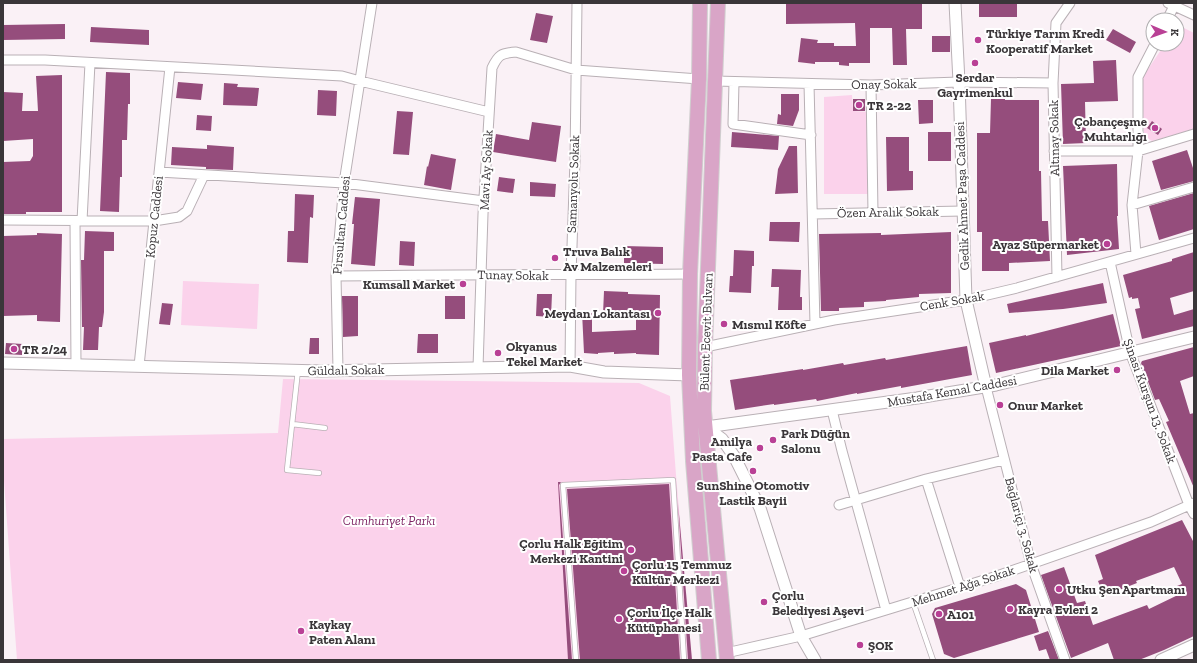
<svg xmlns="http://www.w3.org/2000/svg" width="1197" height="663" viewBox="0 0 1197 663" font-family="'Zilla Slab',serif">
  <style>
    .green { fill: #fbd2eb }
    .building { fill: #954d7c }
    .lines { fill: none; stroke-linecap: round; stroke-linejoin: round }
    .service-casing { stroke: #b9b0b5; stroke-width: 6 }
    .minor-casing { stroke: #b9b0b5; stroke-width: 11 }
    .tertiary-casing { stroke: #b9b0b5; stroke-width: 13 }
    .primary-casing { stroke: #d0cfcf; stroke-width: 16 }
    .service { stroke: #fff; stroke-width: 4.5 }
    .minor { stroke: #fff; stroke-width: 9 }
    .tertiary { stroke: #fff; stroke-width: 11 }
    .primary { stroke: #d9a5c7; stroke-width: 14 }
    .poi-dot { fill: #b94095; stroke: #fff; stroke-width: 1.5 }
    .labels { text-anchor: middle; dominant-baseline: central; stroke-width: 4; stroke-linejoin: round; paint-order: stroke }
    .poi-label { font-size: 13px; font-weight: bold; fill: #3a3639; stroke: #fff; text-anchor: start }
    .street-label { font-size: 13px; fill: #3a3639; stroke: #fff }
    .park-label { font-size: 13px; font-style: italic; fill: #7c2262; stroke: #fff }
  </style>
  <rect width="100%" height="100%" fill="#faf1f6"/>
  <path class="green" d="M1180,26L1194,33V129L1152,141L1144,136L1142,78L1165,44H1177V28Z
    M852,95L853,111L870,112L871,194H824V97Z
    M183,281L259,284L257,329L181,325Z
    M283,379L639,383L670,396L676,475L692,660H17L3,467V439L278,433Z"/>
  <path class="building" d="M786,3H922V29H906L907,65H893L892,28H870V63H849V66L839,65V62H815V64L798,62L801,38L818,40L817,43H834V46H856L855,23L786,24Z
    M979,3H1017V17H979Z
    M536,13L553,16L547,43L530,40Z
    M65,24V39L3,40V25Z
    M91,27L149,30V45L90,42Z
    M1113,29L1136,42L1130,53L1106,40Z
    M932,36H950V52H932Z
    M1116,60L1118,101L1085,102L1086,143L1063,144L1061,84L1094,83L1093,61Z
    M106,72L130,73V104H128L127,140H122V177H120L119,212L100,211Z
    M62,75V212H26V214H3V162L30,161L33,156V139L3,141V92L23,93L22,111H38L36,76Z
    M178,82L203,84L201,100L176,98Z
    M224,83L238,84L237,87L259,88L257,106L223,105Z
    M318,90L337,91L336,116L317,115Z
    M781,94H799V110L793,126L777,124L778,114L781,115Z
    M853,99H865V111H853Z
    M991,99H1005V100H1039V171H1041L1042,221H1048L1050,261L1009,263V271H982V232H977V133H990Z
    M918,100H933V123L919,124Z
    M397,111L413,112L409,155L393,154Z
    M197,115L212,116L211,131L196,130Z
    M1152,121L1162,129L1158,135L1147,128Z
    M532,122L561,126L556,162L493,152L496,134L529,140Z
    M732,132L779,136L778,150L731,147Z
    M928,132H951V161H928Z
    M886,137H909V171H913V190L887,191Z
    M207,145L234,147L233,170L206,169V167L171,165L172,147L207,149Z
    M789,146H797L798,193L775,194L778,169Z
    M1187,150L1194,171V181L1161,190L1152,161Z
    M431,154L456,159L451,190L424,185L427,166L428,167Z
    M1117,164L1118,216H1117L1119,249L1067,255L1063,166Z
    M499,177L515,179L513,193L497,191Z
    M530,182L556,184L555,197L530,196Z
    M1194,193V229L1159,240L1149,206Z
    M295,194L314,195L313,218L310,217L308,263L287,262L288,231H294Z
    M355,197L380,199L375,266L351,264L354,224H352Z
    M770,222H800L799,242L769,241Z
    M85,231L114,232V251H104V312L102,327H99L98,350H83L84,327H82L81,260H84Z
    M951,232V293L919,294V297L886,300V301L864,302V307L839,308V311H821L819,234L881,233V235Z
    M37,233L62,234L60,322L37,321V315L3,316V236L37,235Z
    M400,241L415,242L414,266L399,265Z
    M624,246L663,247V264L624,263Z
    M734,250L754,251V266H752L751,293L729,292L730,276H733Z
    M1194,252V291L1170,298L1174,315L1194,309V326L1142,339L1135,309L1140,308L1138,298L1132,299V297L1129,298L1123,275L1172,261V259Z
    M772,269L801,270L800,297H802V310H778L779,287H771Z
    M1103,283L1107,303L1063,309L1009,313L1007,304Z
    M604,291L628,292V294L660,295L659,355L636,354V353L614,354V352L598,353V354L584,353L582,312L592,313V332L636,330V314H603Z
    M537,294H552L551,317L536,316Z
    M342,296H358V336L343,337Z
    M445,296H465V319H445Z
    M162,303L173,304L170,325L159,324Z
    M1113,314L1121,346L996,373L989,343L1026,335V336Z
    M418,334H438V353H417Z
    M310,338H319V354H309Z
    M6,343L23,344L22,355L5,354Z
    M967,346L972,375L901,388V386L857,394V393L817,401L816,399L774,405V404L735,410L730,380L803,369V370L843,363L844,365L885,358L886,360Z
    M1194,347V376L1180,381L1190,414L1194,413V488L1166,422L1169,421L1159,399L1155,400L1141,363L1142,361Z
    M558,482H561L559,485L572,660H568Z
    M669,484L680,660H580L567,489Z
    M678,503L692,660H688Z
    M1182,520L1194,543V636L1164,650L1139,660H1114L1108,643L1071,658L1041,575L1064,567L1077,603L1085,601L1093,625L1147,605L1149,609L1180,594L1177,586L1182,584L1174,567L1136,581L1137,583L1104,596L1098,581L1103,579L1095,555Z
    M1016,584L1026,590L1039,632L954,658L944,654L932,614L935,608Z
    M1048,631L1059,660H1050L1046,649L1039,651L1034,636Z"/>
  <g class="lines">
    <g class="service-casing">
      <path id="service" d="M298,370L287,470L319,473
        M292,424L325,428
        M913,602L933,660
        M576,660L563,485L673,480L684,660"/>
    </g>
    <g class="minor-casing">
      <path id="minor" d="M1168,3L1194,15
        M1167,20L1174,6
        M3,60H45L342,76L360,81L489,112
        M715,81L871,85L959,82L1053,83
        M734,82L733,124L811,135
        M809,84L815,324
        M871,85L873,213
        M1054,151H1138L1194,134
        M159,172L344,183L484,201
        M1132,205L1194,187
        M813,214L963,211
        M3,220L154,221L179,217L187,211L204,175
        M75,221L76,365
        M82,221L90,63
        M1136,254L1132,205L1138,151V77L1155,44
        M1110,262L1130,352L1189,505L1194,514
        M336,276C454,274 572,275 690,274
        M1057,277L1053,83L1056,23L1070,3
        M705,347L834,320L966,300L1017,288L1194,238
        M139,366L170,67
        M570,366L571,275L575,160L577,3
        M478,368L483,214L492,68C498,55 501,53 516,52L576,70L699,79
        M338,370L336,276L344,183L372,3
        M986,387L1031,564L1065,660
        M832,410L842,451L886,610
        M926,479L960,587
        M839,505L926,479L1004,460
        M726,653L801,636L994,577L1151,522L1194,503"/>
    </g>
    <g class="tertiary-casing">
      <path id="tertiary" d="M955,3L959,82L966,300L986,387
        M3,363L321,371L570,366L604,372L689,375
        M706,427L917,398L996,385L1194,337
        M706,427L722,439L734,456L760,508L801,636L815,660
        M1161,660L1194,645"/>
    </g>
    <g class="primary-casing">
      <path id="primary" d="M700,3L699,79L690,274L689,375L693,461L709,660
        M718,3L705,347L704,411L727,660"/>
    </g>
    <use href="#service" class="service"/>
    <use href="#minor" class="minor"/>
    <use href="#tertiary" class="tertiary"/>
    <use href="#primary" class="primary"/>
  </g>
  <g class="poi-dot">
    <circle cx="978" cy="40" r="4"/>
    <circle cx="975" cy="63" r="4"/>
    <circle cx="859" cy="105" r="4"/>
    <circle cx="1155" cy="128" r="4"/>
    <circle cx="1107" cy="244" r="4"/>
    <circle cx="555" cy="258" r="4"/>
    <circle cx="463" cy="284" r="4"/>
    <circle cx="658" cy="313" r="4"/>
    <circle cx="724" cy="324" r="4"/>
    <circle cx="14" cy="349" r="4"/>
    <circle cx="498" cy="353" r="4"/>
    <circle cx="1117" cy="370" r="4"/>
    <circle cx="1000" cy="405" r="4"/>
    <circle cx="773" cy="440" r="4"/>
    <circle cx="760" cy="448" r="4"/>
    <circle cx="753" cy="471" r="4"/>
    <circle cx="631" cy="550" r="4"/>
    <circle cx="624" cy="571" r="4"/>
    <circle cx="1059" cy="589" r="4"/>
    <circle cx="764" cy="602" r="4"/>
    <circle cx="1010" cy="609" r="4"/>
    <circle cx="939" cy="614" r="4"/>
    <circle cx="619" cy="619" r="4"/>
    <circle cx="301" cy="631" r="4"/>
    <circle cx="860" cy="645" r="4"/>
  </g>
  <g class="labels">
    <g class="poi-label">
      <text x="986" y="33">Türkiye Tarım Kredi<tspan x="986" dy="15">Kooperatif Market</tspan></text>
      <text x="975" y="77" text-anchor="middle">Serdar<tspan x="975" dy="15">Gayrimenkul</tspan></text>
      <text x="867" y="105">TR 2-22</text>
      <text x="1147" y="121" text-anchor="end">Çobançeşme<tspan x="1147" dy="15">Muhtarlığı</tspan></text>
      <text x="1099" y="244" text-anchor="end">Ayaz Süpermarket</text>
      <text x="563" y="251">Truva Balık<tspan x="563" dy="15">Av Malzemeleri</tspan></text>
      <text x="455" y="284" text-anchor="end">Kumsall Market</text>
      <text x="650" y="313" text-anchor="end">Meydan Lokantası</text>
      <text x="732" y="324">Mısmıl Köfte</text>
      <text x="506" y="346">Okyanus<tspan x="506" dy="15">Tekel Market</tspan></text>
      <text x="22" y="349">TR 2/24</text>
      <text x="1109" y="370" text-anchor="end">Dila Market</text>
      <text x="1008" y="405">Onur Market</text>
      <text x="781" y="433">Park Düğün<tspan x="781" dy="15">Salonu</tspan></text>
      <text x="752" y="441" text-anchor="end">Amilya<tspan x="752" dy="15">Pasta Cafe</tspan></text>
      <text x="753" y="485" text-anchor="middle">SunShine Otomotiv<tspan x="753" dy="15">Lastik Bayii</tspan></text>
      <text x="623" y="543" text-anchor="end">Çorlu Halk Eğitim<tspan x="623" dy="15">Merkezi Kantini</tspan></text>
      <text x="632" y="564">Çorlu 15 Temmuz<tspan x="632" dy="15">Kültür Merkezi</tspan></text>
      <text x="1067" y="589">Utku Şen Apartmanı</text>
      <text x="772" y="595">Çorlu<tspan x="772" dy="15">Belediyesi Aşevi</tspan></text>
      <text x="1018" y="609">Kayra Evleri 2</text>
      <text x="627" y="612">Çorlu İlçe Halk<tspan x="627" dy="15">Kütüphanesi</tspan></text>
      <text x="947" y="614">A101</text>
      <text x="309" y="624">Kaykay<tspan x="309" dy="15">Paten Alanı</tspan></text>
      <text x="868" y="645">ŞOK</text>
    </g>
    <g class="street-label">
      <text transform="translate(884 84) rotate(-1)">Onay Sokak</text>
      <text transform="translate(1054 138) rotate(-91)">Altınay Sokak</text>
      <text transform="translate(486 170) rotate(-87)">Mavi Ay Sokak</text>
      <text transform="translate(573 184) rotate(-88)">Samanyolu Sokak</text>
      <text transform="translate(962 196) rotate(-92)">Gedik Ahmet Paşa Caddesi</text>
      <text transform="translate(888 212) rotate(-1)">Özen Aralık Sokak</text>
      <text transform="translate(154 217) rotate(-84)">Kopuz Caddesi</text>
      <text transform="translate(341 225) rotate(-85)">Pirsultan Caddesi</text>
      <text transform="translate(513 275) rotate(1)">Tunay Sokak</text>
      <text transform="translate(952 301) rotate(-10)">Cenk Sokak</text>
      <text transform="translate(706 332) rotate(-88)">Bülent Ecevit Bulvarı</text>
      <text transform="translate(346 370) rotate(-1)">Güldalı Sokak</text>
      <text transform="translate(952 391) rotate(-10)">Mustafa Kemal Caddesi</text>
      <text transform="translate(1150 401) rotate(70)">Şinasi Kurşun 13. Sokak</text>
      <text transform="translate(1022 525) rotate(75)">Bağlariçi 3. Sokak</text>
      <text transform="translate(963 586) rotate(-18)">Mehmet Ağa Sokak</text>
    </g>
    <g class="park-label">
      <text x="389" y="520">Cumhuriyet Parkı</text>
    </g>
  </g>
  <rect width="1197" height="663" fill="none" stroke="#3a3639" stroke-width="8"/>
  <g transform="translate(1165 32) rotate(92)"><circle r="19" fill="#ffffff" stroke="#b0afb0"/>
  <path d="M0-3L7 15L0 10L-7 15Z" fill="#b94095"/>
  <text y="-6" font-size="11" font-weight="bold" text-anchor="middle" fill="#3a3639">K</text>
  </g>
</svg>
